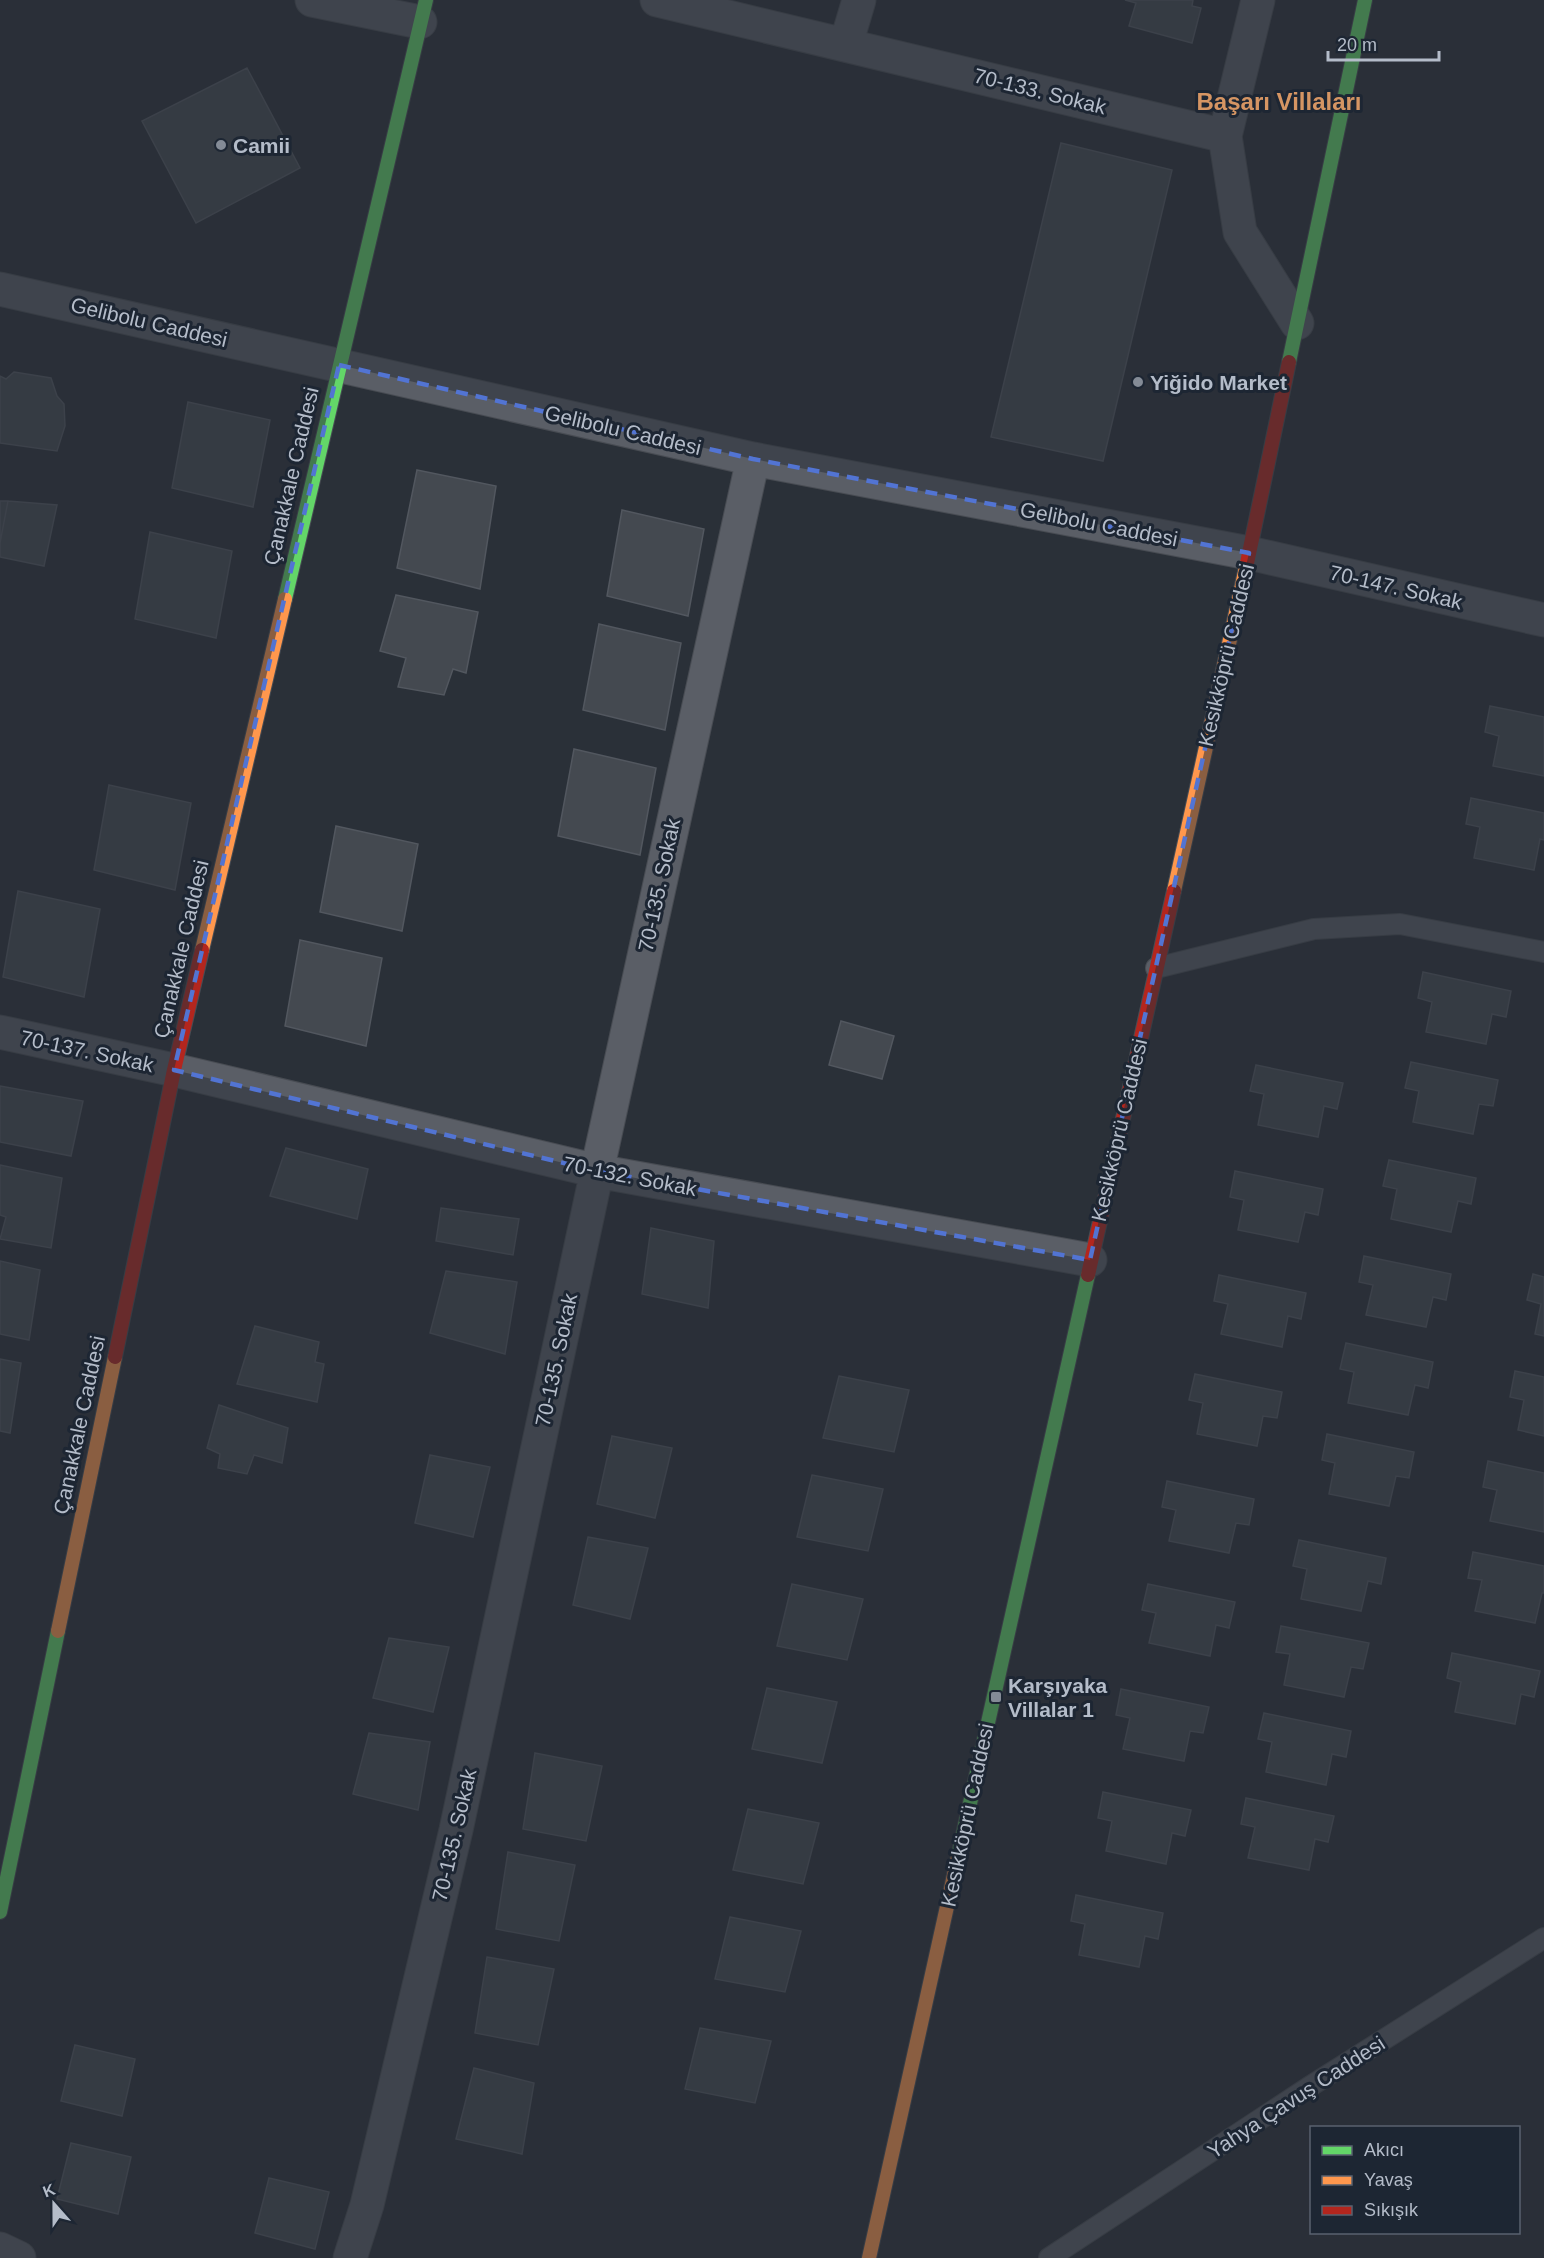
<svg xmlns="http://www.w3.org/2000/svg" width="1544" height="2258" viewBox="0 0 1544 2258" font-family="Helvetica,sans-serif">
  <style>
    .building { fill: #444950; stroke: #52575f; stroke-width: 1.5 }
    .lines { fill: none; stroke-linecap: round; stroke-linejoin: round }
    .lane-casing { stroke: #484c53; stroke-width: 22 }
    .street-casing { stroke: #484c53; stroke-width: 35 }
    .fast-casing { stroke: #484c53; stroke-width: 16 }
    .slow-casing { stroke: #484c53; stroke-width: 16 }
    .jam-casing { stroke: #484c53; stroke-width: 16 }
    .lane { stroke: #5a5e66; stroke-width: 20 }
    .street { stroke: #5a5e66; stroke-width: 33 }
    .fast { stroke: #63d668; stroke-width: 14 }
    .slow { stroke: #ff974d; stroke-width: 14 }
    .jam { stroke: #b3261e; stroke-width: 14 }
    .marked { fill: none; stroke: #5274d3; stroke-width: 4.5; stroke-dasharray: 12 8; stroke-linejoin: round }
    .poi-dot { fill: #848b96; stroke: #1d2633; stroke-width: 2 }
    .labels { text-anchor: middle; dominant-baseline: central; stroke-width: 6; stroke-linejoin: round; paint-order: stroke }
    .street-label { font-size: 21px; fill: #b4bcc9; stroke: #1d2633 }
    .poi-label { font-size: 21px; font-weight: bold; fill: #b4bcc9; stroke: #1d2633; text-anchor: start }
    .quarter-label { font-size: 24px; font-weight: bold; fill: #d59563; stroke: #1d2633 }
  </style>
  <rect width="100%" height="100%" fill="#2a3038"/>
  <path class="building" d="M1125,0H1193L1192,6L1201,8L1192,43L1129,26L1136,3Z
    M247,68L300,168L196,223L142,121Z
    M1061,143L1172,170L1103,461L991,437Z
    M14,372L51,378L57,396L64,404L65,426L57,451L0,443V376L6,379Z
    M188,402L270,420L253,507L172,488Z
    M417,470L496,486L480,589L397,568Z
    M0,501H8L0,543Z
    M8,501L57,505L44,566L0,557V543Z
    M622,510L704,529L688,616L607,596Z
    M150,532L232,551L216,638L135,619Z
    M396,595L478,612L466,673L453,669L444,695L398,687L406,658L380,651Z
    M599,624L681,643L665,730L583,710Z
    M1490,706L1544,717V776L1493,766L1499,736L1485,732Z
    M574,749L656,768L640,855L558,836Z
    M109,785L191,803L175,890L94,870Z
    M1471,798L1544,813V840L1540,839L1534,870L1474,858L1480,827L1466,824Z
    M336,826L418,844L402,931L320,912Z
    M18,891L100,909L84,997L3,977Z
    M300,940L382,958L366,1046L285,1026Z
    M1423,972L1511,991L1506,1017L1492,1014L1486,1044L1426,1032L1432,1002L1418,998Z
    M841,1021L894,1036L882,1079L829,1065Z
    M1411,1062L1498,1080L1493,1106L1479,1104L1473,1134L1413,1122L1419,1091L1405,1088Z
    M1256,1065L1343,1083L1337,1109L1324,1106L1318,1137L1258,1125L1264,1094L1250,1091Z
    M0,1086L83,1101L71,1156L0,1142Z
    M286,1148L368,1169L357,1219L270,1196Z
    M1389,1160L1476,1178L1471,1204L1458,1201L1451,1232L1391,1219L1397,1189L1383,1186Z
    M0,1165L62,1178L51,1248L0,1239L6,1217L0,1215Z
    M1235,1171L1323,1189L1318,1215L1305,1212L1298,1242L1238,1230L1244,1200L1230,1197Z
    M441,1208L519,1219L513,1255L436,1241Z
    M651,1228L714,1241L708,1308L642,1294Z
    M1364,1256L1451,1274L1446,1300L1433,1297L1426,1327L1366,1315L1373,1285L1359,1282Z
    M0,1261L40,1270L29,1340L0,1334Z
    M446,1271L517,1282L505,1354L430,1333Z
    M1533,1274L1544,1277V1336L1535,1334L1541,1304L1527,1300Z
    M1219,1275L1306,1293L1301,1319L1288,1316L1282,1347L1221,1334L1228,1304L1214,1301Z
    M255,1326L319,1342L315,1362L324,1364L317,1402L237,1384Z
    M1346,1343L1433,1362L1428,1388L1415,1385L1408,1415L1348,1403L1354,1372L1340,1369Z
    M0,1359L21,1363L10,1433L0,1431Z
    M1515,1371L1544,1377V1436L1518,1430L1524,1400L1510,1397Z
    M1195,1374L1282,1392L1277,1418L1263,1416L1257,1446L1197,1434L1203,1403L1189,1400Z
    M839,1376L909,1390L894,1452L823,1438Z
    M219,1405L288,1428L282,1463L254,1455L247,1474L218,1468L220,1454L207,1448Z
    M1327,1434L1414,1452L1409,1478L1396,1476L1389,1506L1329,1494L1335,1463L1322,1460Z
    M612,1436L672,1448L655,1518L597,1504Z
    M430,1455L490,1467L473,1537L415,1523Z
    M1488,1461L1544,1473V1532L1490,1521L1497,1490L1483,1487Z
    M812,1475L883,1489L868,1551L797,1537Z
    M1167,1481L1254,1499L1249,1525L1236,1523L1229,1553L1169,1541L1176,1510L1162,1507Z
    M588,1537L648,1548L630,1619L573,1605Z
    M1299,1540L1386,1558L1381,1584L1368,1581L1361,1611L1301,1599L1307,1569L1293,1566Z
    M1473,1552L1544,1566V1593H1542L1535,1623L1475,1611L1482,1580L1468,1578Z
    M792,1584L863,1599L847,1660L777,1646Z
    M1148,1584L1235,1602L1229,1628L1216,1625L1210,1656L1149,1643L1156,1613L1142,1610Z
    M1281,1626L1369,1643L1363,1669L1351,1667L1344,1697L1284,1685L1290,1654L1276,1652Z
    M389,1638L449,1647L433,1712L373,1698Z
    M1452,1653L1540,1671L1534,1697L1521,1694L1515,1724L1455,1712L1461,1682L1447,1678Z
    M767,1688L837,1702L822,1763L752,1749Z
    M1121,1689L1209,1707L1203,1733L1190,1731L1184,1761L1123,1749L1130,1718L1116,1715Z
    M1264,1713L1351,1731L1346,1757L1332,1754L1326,1785L1266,1772L1272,1742L1258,1739Z
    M369,1733L430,1742L418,1810L353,1794Z
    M535,1753L602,1766L586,1841L523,1829Z
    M1103,1792L1191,1810L1185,1836L1172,1833L1166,1864L1106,1851L1112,1821L1098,1818Z
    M1246,1798L1334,1816L1328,1842L1315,1839L1309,1870L1248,1858L1255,1827L1241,1824Z
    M748,1809L819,1823L803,1884L733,1870Z
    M508,1852L575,1865L559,1941L496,1929Z
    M1076,1895L1163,1913L1158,1939L1145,1936L1139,1967L1079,1955L1085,1924L1071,1921Z
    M730,1917L801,1931L785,1992L715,1979Z
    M487,1957L554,1969L538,2045L475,2033Z
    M700,2028L771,2041L755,2103L685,2089Z
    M75,2045L135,2059L122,2116L61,2101Z
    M474,2068L534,2083L522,2154L456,2139Z
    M71,2143L131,2157L118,2214L57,2199Z
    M269,2178L329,2192L315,2249L255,2233Z"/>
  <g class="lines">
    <g class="lane-casing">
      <path id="lane" d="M1156,968L1314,929L1400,924L1544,952
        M1049,2258L1309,2087L1544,1938"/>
    </g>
    <g class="street-casing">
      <path id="street" d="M312,0L420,22
        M657,0L1225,136L1240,232L1297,323
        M846,44L859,0
        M1225,136L1258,0
        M0,289L753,459L1249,553L1544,620
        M0,1032L174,1070L597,1171L1090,1260
        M0,2249L19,2258
        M350,2258L367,2205L456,1830L597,1171L753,459"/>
    </g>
    <g class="fast-casing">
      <path id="fast" d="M1289,362L1365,0
        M285,599L426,0
        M958,1857L1088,1275
        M0,1912L58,1631"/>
    </g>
    <g class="slow-casing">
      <path id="slow" d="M1174,891L1247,563
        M202,950L285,599
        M58,1631L115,1357
        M869,2258L958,1857"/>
    </g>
    <g class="jam-casing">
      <path id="jam" d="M1247,563L1289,362
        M1088,1275L1174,891
        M115,1357L174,1070L202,950"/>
    </g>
    <use href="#lane" class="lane"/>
    <use href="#street" class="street"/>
    <use href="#fast" class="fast"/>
    <use href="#slow" class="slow"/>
    <use href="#jam" class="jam"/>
  </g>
  <path d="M0 0H1544V2258H0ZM339,365L753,459L1249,553L1090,1260L597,1171L174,1070Z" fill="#2a3038" fill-opacity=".55" fill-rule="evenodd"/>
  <path class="marked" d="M339,365L753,459L1249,553L1090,1260L597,1171L174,1070Z"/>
  <g class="poi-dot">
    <circle cx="221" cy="145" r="6"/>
    <circle cx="1138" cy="382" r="6"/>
    <rect x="990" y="1691" width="12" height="12" rx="3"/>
  </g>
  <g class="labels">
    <g class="street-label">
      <text transform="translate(1040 91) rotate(14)">70-133. Sokak</text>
      <text transform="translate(149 322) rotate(13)">Gelibolu Caddesi</text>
      <text transform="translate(623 430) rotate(13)">Gelibolu Caddesi</text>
      <text transform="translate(291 476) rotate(-77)">Çanakkale Caddesi</text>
      <text transform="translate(1099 524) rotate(11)">Gelibolu Caddesi</text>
      <text transform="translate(1396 587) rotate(13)">70-147. Sokak</text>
      <text transform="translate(1226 655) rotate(-77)">Kesikköprü Caddesi</text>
      <text transform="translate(659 885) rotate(-78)">70-135. Sokak</text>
      <text transform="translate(181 949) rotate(-77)">Çanakkale Caddesi</text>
      <text transform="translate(87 1051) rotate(12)">70-137. Sokak</text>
      <text transform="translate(1119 1130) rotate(-77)">Kesikköprü Caddesi</text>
      <text transform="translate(630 1176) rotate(11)">70-132. Sokak</text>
      <text transform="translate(556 1360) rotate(-78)">70-135. Sokak</text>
      <text transform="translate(79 1425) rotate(-78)">Çanakkale Caddesi</text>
      <text transform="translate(967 1815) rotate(-78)">Kesikköprü Caddesi</text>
      <text transform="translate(454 1835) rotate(-77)">70-135. Sokak</text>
      <text transform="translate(1296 2097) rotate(-33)">Yahya Çavuş Caddesi</text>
    </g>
    <g class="poi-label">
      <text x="233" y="145">Camii</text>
      <text x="1150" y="382">Yiğido Market</text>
      <text x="1008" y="1685">Karşıyaka<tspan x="1008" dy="24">Villalar 1</tspan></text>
    </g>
    <g class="quarter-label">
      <text x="1279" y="101">Başarı Villaları</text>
    </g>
  </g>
  <rect x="1310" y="2126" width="210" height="108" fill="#1d2633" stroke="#59626f" stroke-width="1.5"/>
  <rect x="1322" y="2146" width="30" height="9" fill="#63d668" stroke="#59626f" stroke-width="1.5"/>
  <text x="1364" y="2156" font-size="18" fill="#b4bcc9">Akıcı</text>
  <rect x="1322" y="2176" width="30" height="9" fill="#ff974d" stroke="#59626f" stroke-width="1.5"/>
  <text x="1364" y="2186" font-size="18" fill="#b4bcc9">Yavaş</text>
  <rect x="1322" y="2206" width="30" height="9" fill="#b3261e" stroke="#59626f" stroke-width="1.5"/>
  <text x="1364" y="2216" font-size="18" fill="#b4bcc9">Sıkışık</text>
  <g transform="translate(54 2204) rotate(339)" stroke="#1d2633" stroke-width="4.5" paint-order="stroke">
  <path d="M0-4.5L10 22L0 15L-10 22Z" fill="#b4bcc9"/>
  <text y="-9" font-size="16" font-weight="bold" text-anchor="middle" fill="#b4bcc9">K</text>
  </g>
  <path d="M1328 51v9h111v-9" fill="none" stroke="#b4bcc9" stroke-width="3"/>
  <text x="1337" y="51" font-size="18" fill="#b4bcc9" stroke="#1d2633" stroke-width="4.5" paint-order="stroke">20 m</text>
</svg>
